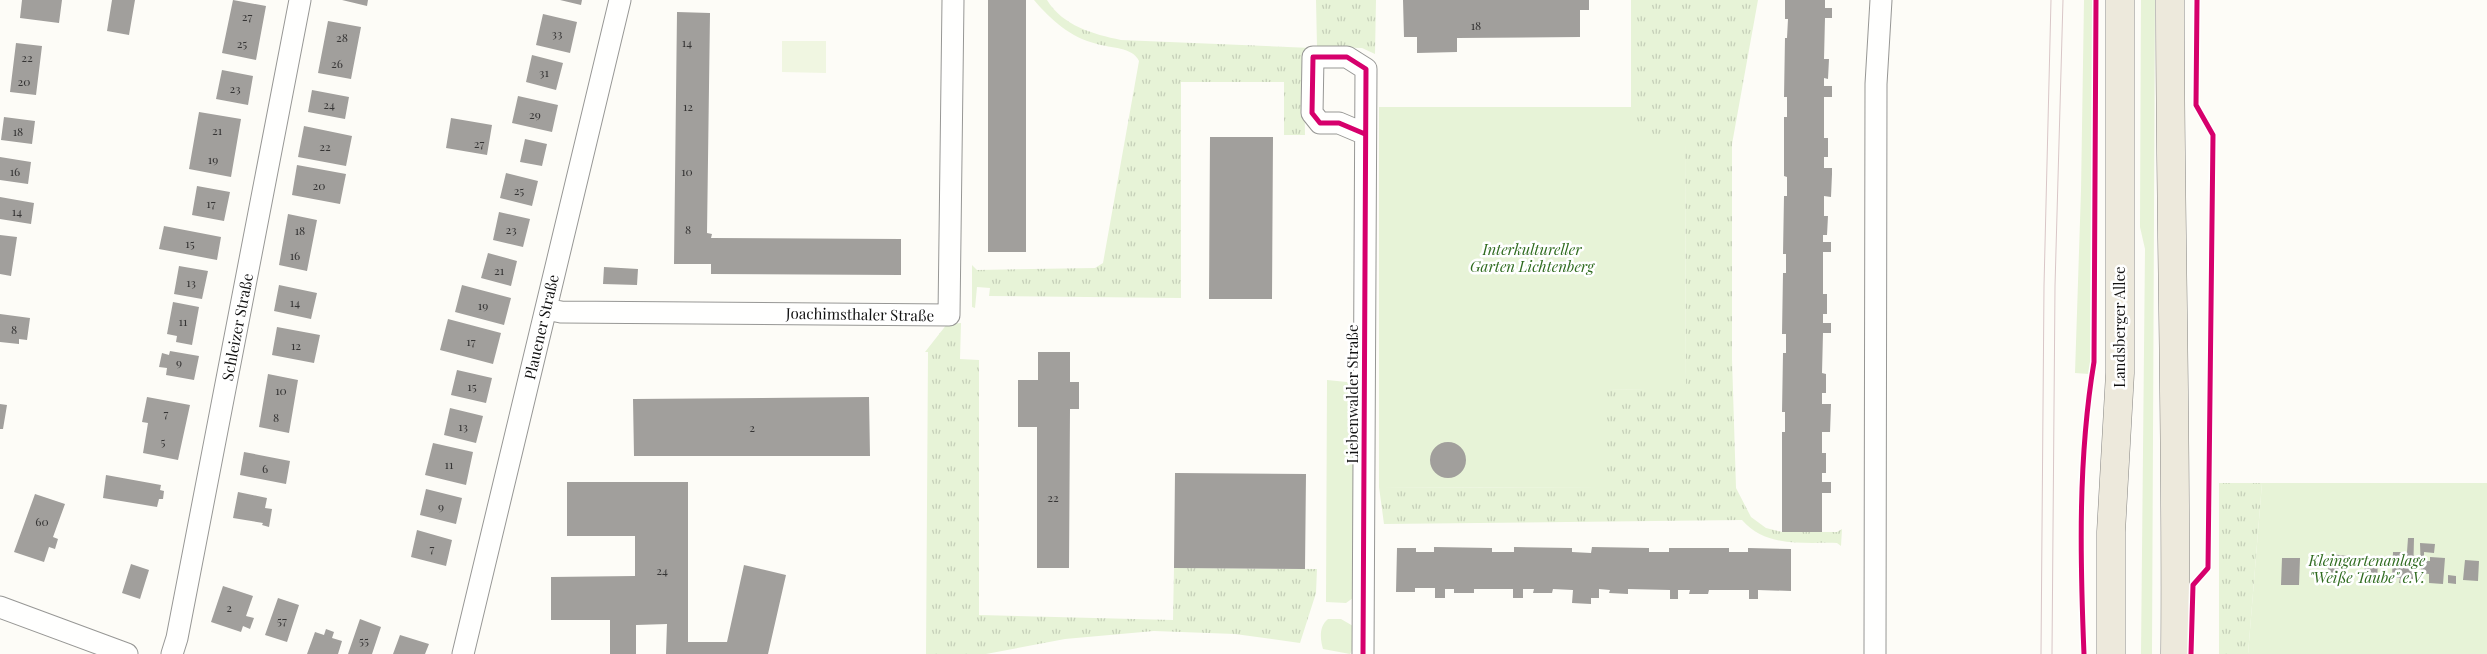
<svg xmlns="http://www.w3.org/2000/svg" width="2487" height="654" viewBox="0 0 2487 654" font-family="'Playfair Display',serif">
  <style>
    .grass { fill: #e7f3d7 }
    .park { fill: url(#park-tufts) }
    .pitch { fill: #f0f6e1 }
    .building { fill: #a19f9c }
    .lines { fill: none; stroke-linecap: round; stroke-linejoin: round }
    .street-casing { stroke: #979795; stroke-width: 23 }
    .primary-casing { stroke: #858482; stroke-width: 29 }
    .street { stroke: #fffffe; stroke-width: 21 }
    .primary { stroke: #ede9dc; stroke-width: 28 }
    .tram { stroke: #d9c6c7; stroke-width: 1 }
    .cycleway-casing { stroke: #fff; stroke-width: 8 }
    .cycleway { stroke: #d6006c; stroke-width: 5 }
    .labels { text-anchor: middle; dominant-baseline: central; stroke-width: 5; stroke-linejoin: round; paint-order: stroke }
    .number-label { font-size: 12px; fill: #353434 }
    .park-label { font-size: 15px; font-style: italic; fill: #2f6b1f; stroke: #fff }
    .street-label { font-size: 15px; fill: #111; stroke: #fff }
  </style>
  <defs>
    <pattern id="park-tufts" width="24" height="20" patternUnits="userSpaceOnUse" patternTransform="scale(1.25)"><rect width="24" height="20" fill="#e7f3d7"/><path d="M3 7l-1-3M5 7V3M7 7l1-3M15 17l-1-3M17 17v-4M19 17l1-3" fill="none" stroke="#c5cfb8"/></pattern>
  </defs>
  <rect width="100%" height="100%" fill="#fdfcf7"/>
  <path class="grass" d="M2084,0H2095L2093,358L2089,374L2075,373L2081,191Z
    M2141,0H2155L2152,654H2141L2145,249L2140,227Z
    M1379,107H1631V140H1685L1686,389L1607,390V488L1379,487Z
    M1327,380L1347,382L1355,389L1353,598L1346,603L1326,602Z
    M2262,483H2487V654H2248Z
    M1328,619H1341L1353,626V649L1350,654L1323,649C1320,639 1319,626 1328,619Z"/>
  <path class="park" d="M1034,0H1047C1063,26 1093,34 1121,40L1311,48L1304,58L1305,135H1284V82H1181V298L989,296L990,288L977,287L975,308L972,307V265L977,270L1095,268L1103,263L1139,61C1133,47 1110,48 1097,44C1070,37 1052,21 1034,0Z
    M1316,0H1376L1375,54L1362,48L1317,47Z
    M1631,0H1758L1732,144V359L1736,488L1751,517L1766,528L1782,532H1837L1842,529L1841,546L1837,543C1804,542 1766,548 1742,520L1384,524L1379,487L1607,488V390L1686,388L1685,140H1631Z
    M961,323L960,359L979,360V615L1173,620L1174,568L1317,569L1316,593L1300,643L1235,634L1154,631L1065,639L986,654H926L928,352H925L947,324Z
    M2219,483H2262L2248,654H2219Z"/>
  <path class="pitch" d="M782,41H826V73L782,72Z"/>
  <path class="building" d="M22,0H62L59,23L20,18Z
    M112,0H135L129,35L107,31Z
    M233,0L266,6L256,60L222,53Z
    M342,0H368L367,6Z
    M560,0H582L581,5Z
    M988,0H1026V252H988Z
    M1403,0H1589V10H1580V37L1457,38V52L1417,53V37H1404Z
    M1785,0H1825V8H1832V18H1825L1824,59H1829L1828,79L1824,78V86H1832V97H1824V138H1828V157H1824V168H1832V174L1831,197L1824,196V216H1828L1827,235H1823V242H1831V252H1823V294H1827V314H1823V323H1831V333H1823L1822,373L1826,374V393H1822V404H1831L1830,432H1822V453H1826V473H1822V482H1831V493H1822V532H1782V432H1785V412H1782L1783,353H1786V334H1782L1783,273H1786V254H1783L1784,196H1787V177L1784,176V117H1787V97H1784L1785,38H1787L1788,19H1785Z
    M677,12L710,13L707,233L712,234L711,238L901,239V275L711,274V264H674Z
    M543,14L577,22L570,53L536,45Z
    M328,21L361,27L351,79L318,73Z
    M16,43L42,46L36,95L10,92Z
    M532,55L563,63L556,90L526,82Z
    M222,70L253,76L248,105L216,99Z
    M312,90L349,97L345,119L308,112Z
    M518,96L558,105L552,132L512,123Z
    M199,112L241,119L231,177L189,169Z
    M4,117L35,121L32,144L1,140Z
    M451,118L492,125L487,155L446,148Z
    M304,126L352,136L346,166L298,157Z
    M1210,137H1273L1272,299H1209Z
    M525,139L547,144L542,166L520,162Z
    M0,157L31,162L28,184L0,180Z
    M297,165L346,174L340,204L292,195Z
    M506,173L538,181L532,206L500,198Z
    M197,186L230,192L224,221L192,215Z
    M0,197L34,203L31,224L0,219Z
    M499,212L530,219L523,247L493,240Z
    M288,214L317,220L307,271L279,265Z
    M164,226L221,237L217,260L159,249Z
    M0,235L17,237L11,276L0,274Z
    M488,253L517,261L511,286L481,278Z
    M179,266L208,271L202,299L174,294Z
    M604,267L638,269L637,285L603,284Z
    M279,285L317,293L311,319L274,311Z
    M462,285L511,298L504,325L455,312Z
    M173,302L199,307L192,345L176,342L177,336L167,334Z
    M0,314L30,318L27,340L19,339V344L0,342Z
    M448,319L501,333L493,364L440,350Z
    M277,327L320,335L314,363L272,355Z
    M170,351L199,356L194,380L166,375L167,368L159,367L162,353L169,355Z
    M1038,352H1070V382H1079V409H1070L1069,568H1037V427H1018V380H1038Z
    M457,370L492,378L486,403L451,395Z
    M268,374L298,380L289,433L259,427Z
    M147,397L190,405L178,460L143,453L148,423L142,422Z
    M869,397L870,456H634L633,399Z
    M0,404L7,405L3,429H0Z
    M450,408L483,416L476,443L444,435Z
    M1430 460a18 18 0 1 1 36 0a18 18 0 1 1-36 0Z
    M433,443L473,452L466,485L425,475Z
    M244,452L290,461L286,484L240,475Z
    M1175,473L1306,474L1305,569L1174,568Z
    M106,475L161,485L160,490L164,491L163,499H159L157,507L103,498Z
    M567,482H688V642H727L744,565L786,575L768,654H666L667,624L636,625V654H610V620H551V577L635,576V536H567Z
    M426,489L462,498L456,524L420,515Z
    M238,492L267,498L265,508L272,509L269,527L262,525L263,523L233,518Z
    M35,494L65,504L53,537L58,539L55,549L49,547L44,562L14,552Z
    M417,530L452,540L446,566L411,557Z
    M2408,538H2414L2413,579H2406V583H2399L2400,578H2392L2393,552H2407Z
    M2420,543L2435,544L2434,553L2424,552V561H2430V557L2445,558L2443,584L2429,583V574L2421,573Z
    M1434,547L1492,548V552H1514V547L1572,548V552L1591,553L1592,547L1649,548V552H1669V548H1729V552H1748V548L1791,549V591L1758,590V599H1749V590H1709L1708,594H1689L1690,590H1678V599H1670V590L1628,589V594L1609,593L1610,590L1599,589V598H1591V604L1572,603L1573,590L1553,589L1552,593H1533L1534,589H1523V598H1513V589H1474V593H1454V589H1445V598H1435V588H1415V592H1396L1397,548H1416V552H1434Z
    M2330,554L2348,556L2346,580L2327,579Z
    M2282,558H2300L2299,585H2281Z
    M2365,560H2378L2377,583H2364Z
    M2465,560L2479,561L2478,581L2463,580Z
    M131,564L149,570L140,599L122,593Z
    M2448,575L2456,576V584L2448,583Z
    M223,586L253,596L246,616L254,618L250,629L243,626L241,632L211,622Z
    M278,598L299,605L287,642L265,635Z
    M360,619L381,627L372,654H348Z
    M326,629L334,632L332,638L342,641L338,654H307L315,632L324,635Z
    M400,635L429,644L425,654H393Z"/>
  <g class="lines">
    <g class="street-casing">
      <path id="street" d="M546,309L561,312L949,315L953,0
        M0,607L127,654
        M172,654L177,638L300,0
        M463,654L620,0
        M1363,654L1366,69L1347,57H1313L1312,113L1320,123H1339L1365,134
        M1875,654L1876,84L1881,0"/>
    </g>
    <g class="primary-casing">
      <path id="primary" d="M2170,0C2170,218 2177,436 2175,654
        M2111,654V532L2120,373V0"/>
    </g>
    <use href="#street" class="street"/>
    <use href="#primary" class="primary"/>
    <path class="tram" d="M2041,654L2044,286L2051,0
      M2052,654L2055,286L2063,0"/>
    <g class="cycleway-casing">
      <path id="cycleway" d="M1363,654L1366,69L1347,57H1313L1312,113L1320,123H1339L1365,134
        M2084,654C2080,557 2078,458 2094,362L2096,0
        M2191,654L2193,585L2208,568L2213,135L2196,105L2197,0"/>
    </g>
    <use href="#cycleway" class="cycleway"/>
  </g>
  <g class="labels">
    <g class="number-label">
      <text x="247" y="16">27</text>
      <text x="1476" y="25">18</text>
      <text x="557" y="33">33</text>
      <text x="342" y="37">28</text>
      <text x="687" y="42">14</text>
      <text x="242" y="43">25</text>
      <text x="27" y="57">22</text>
      <text x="337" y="63">26</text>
      <text x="544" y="72">31</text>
      <text x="24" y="81">20</text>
      <text x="235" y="88">23</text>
      <text x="329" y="104">24</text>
      <text x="688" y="106">12</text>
      <text x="535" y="114">29</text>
      <text x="217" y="130">21</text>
      <text x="18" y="131">18</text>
      <text x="479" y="143">27</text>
      <text x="325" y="146">22</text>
      <text x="213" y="159">19</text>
      <text x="15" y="171">16</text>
      <text x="687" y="171">10</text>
      <text x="319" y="185">20</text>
      <text x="519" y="190">25</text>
      <text x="211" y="203">17</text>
      <text x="17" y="211">14</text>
      <text x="511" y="229">23</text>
      <text x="688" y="229">8</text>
      <text x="300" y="230">18</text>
      <text x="190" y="243">15</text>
      <text x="295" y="255">16</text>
      <text x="499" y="270">21</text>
      <text x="191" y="282">13</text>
      <text x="295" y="302">14</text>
      <text x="483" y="305">19</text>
      <text x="183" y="321">11</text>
      <text x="14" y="329">8</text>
      <text x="471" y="341">17</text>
      <text x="296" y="345">12</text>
      <text x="179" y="362">9</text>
      <text x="472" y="386">15</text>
      <text x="281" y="390">10</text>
      <text x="166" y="413">7</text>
      <text x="276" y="417">8</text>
      <text x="463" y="426">13</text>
      <text x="752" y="427">2</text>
      <text x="163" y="441">5</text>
      <text x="449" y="464">11</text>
      <text x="265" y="468">6</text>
      <text x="1053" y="497">22</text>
      <text x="441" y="506">9</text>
      <text x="42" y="521">60</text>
      <text x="432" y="548">7</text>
      <text x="662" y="570">24</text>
      <text x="229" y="607">2</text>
      <text x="282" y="620">57</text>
      <text x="364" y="640">55</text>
    </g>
    <g class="park-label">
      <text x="1532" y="249">Interkultureller<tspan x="1532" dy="17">Garten Lichtenberg</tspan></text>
      <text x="2367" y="560">Kleingartenanlage<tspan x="2367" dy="17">"Weiße Taube" e.V.</tspan></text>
    </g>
    <g class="street-label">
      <text transform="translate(860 314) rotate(1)">Joachimsthaler Straße</text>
      <text transform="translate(237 327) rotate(-79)">Schleizer Straße</text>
      <text transform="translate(541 327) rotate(-77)">Plauener Straße</text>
      <text transform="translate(2119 327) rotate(-90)">Landsberger Allee</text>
      <text transform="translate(1352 394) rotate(-90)">Liebenwalder Straße</text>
    </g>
  </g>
</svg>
